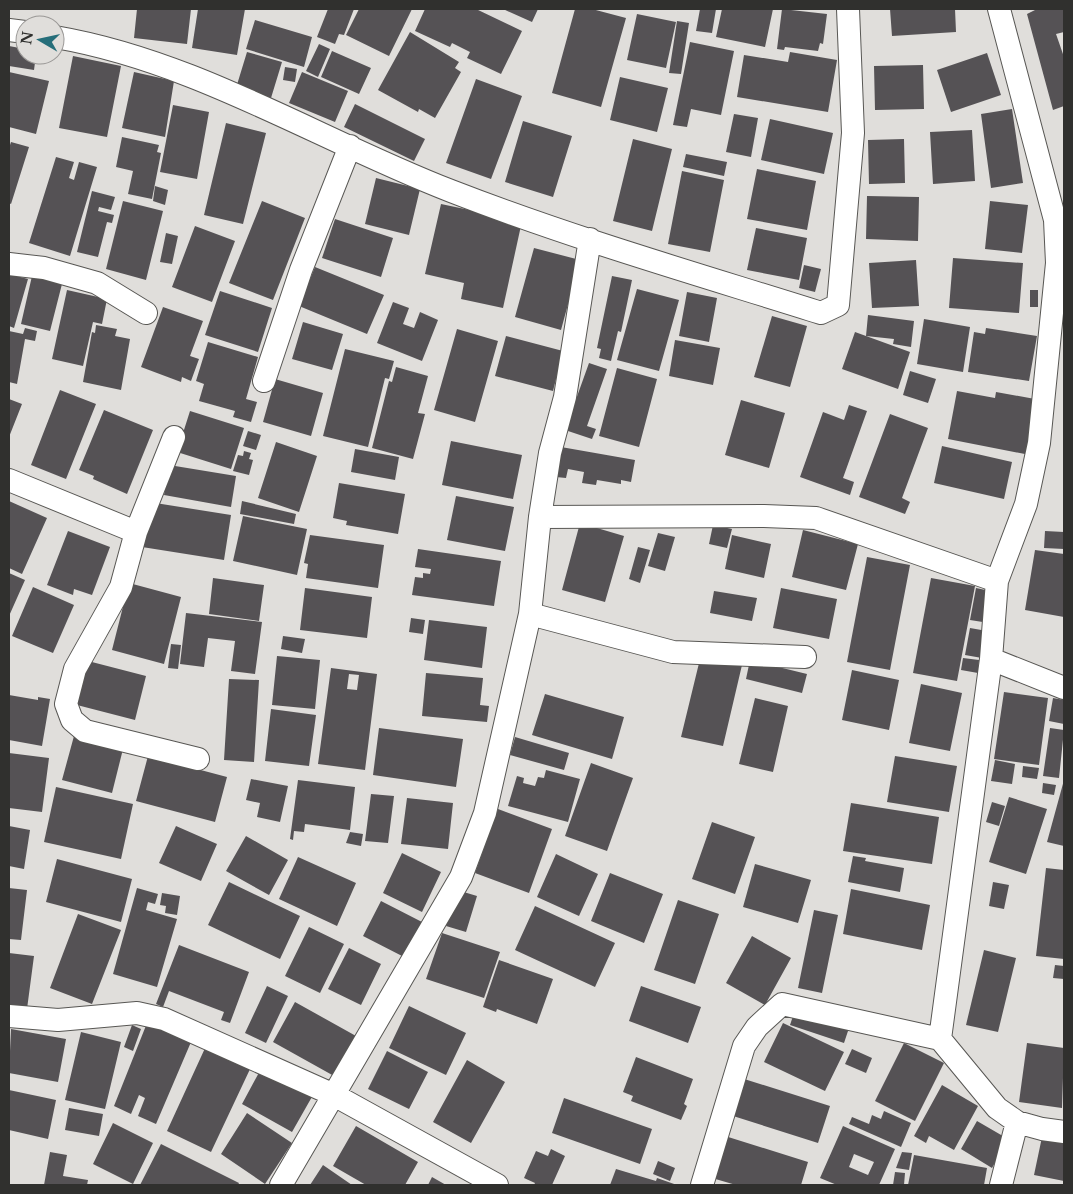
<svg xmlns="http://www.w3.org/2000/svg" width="1073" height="1194" viewBox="0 0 1073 1194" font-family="'Libre Baskerville',serif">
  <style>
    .building { fill: #555255; fill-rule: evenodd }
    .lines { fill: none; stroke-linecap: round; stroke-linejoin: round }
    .minor-casing { stroke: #585754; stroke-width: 24 }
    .minor { stroke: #fff; stroke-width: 22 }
  </style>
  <rect width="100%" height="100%" fill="#e0dedb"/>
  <path class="building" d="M137,9H191L187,44L134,38Z
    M198,9H245L237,55L192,48Z
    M328,9H354L344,35L339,34L335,44L317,37Z
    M359,9H412L389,56L346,35Z
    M425,9H476L522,31L501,74L467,58L470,52L452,43L450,47L415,31Z
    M503,9H538L532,22Z
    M575,9H592L626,18L601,107L552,93Z
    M700,9H716L712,33L696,31Z
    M722,9H773L765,47L716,37Z
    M782,9L827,14L823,44L820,43L818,51L785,47L784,50L777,49Z
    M890,9H955L956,32L892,36Z
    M1037,9H1064V32L1056,34L1064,57V106L1053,110L1027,14Z
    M637,14L676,22L666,68L627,60Z
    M255,20L312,37L304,67L246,49Z
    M677,21L689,23L681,74L669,73Z
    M410,32L459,62L455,68L461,72L435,118L419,109L418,112L378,90Z
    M690,42L734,51L721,115L691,109L687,127L673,125Z
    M319,44L330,49L318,77L306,71Z
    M9,46L25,49V55H36L34,70L9,66Z
    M332,51L371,68L359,94L321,77Z
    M247,52L282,62L271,98L236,88Z
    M790,52L837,60L828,112L737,97L744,55L788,62Z
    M987,53L1001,95L951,112L937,70Z
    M73,56L121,66L107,137L59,128Z
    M923,65L924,109L875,110L874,66Z
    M285,67L297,69L295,82L283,80Z
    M9,72L49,81L36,134L9,127Z
    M134,72L174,81L165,137L122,128Z
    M302,72L348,91L335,122L289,103Z
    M620,77L668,88L657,132L610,120Z
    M476,79L522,96L491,179L446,163Z
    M355,104L425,139L414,161L344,127Z
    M173,105L209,112L197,179L160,172Z
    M1012,109L1023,183L991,188L981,114Z
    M734,114L758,118L751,157L726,152Z
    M770,119L833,133L824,174L761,160Z
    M523,121L572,136L553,197L505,182Z
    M226,123L266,133L243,224L204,215Z
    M972,130L975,181L933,184L930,132Z
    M122,137L159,145L157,152L161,153L152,199L128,194L133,171L116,167Z
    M633,139L672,149L652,231L613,221Z
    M904,139L905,183L869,184L868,140Z
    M11,142L29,147L11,204L9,203V148Z
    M686,154L727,162L724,176L683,167Z
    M56,157L74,162L69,178L74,180L79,162L97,167L70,256L29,243Z
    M757,169L816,181L807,230L747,219Z
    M682,171L724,180L710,252L668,244Z
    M376,178L420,189L409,235L365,224Z
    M155,186L168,190L165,205L153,201Z
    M92,191L115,197L111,210L99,207L98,211L114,215L112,223L107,222L98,257L77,252Z
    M867,196L919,197L918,241L866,239Z
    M123,201L163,211L146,280L106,269Z
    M262,201L305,218L273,300L229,283Z
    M990,201L1028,205L1022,253L985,249Z
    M441,204L522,221L503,308L461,299L464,283L425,274Z
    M335,219L393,238L381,277L322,258Z
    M195,226L235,241L212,302L172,287Z
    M756,228L807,238L799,280L747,270Z
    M166,233L178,236L172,264L160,262Z
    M534,248L580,260L561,330L515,317Z
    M953,258L1023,263L1019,313L949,308Z
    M916,260L919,306L872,308L869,263Z
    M804,265L821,269L815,292L799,288Z
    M315,267L384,295L367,334L299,306Z
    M9,274L28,279L14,328L9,326Z
    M32,276L62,284L50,331L21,324Z
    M612,276L632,280L621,332L618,331L611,361L599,358L601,349L597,348Z
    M637,289L679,300L659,371L617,360Z
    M67,290L107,299L102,324L93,322L83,366L52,359Z
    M1030,290H1038V307H1030Z
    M220,291L272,308L258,352L205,335Z
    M687,292L717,298L709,342L679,336Z
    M393,302L409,308L403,324L414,328L420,312L438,320L422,361L377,343Z
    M163,307L203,321L190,356L199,359L191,381L182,377L181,382L141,367Z
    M868,315L914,321L911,347L893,344L894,339L866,336Z
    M772,316L807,326L790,387L754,377Z
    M924,319L970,327L963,372L917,364Z
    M303,322L343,334L332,370L292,359Z
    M96,325L117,329L115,336L130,339L121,390L83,382L92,332L95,333Z
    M25,328L37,331L35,341L25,339L17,384L9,382V331L23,334Z
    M986,328L1037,336L1029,381L968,372L974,332L985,334Z
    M457,329L498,341L475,422L434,410Z
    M855,332L910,352L898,389L842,369Z
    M506,336L563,351L553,391L495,376Z
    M675,340L720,348L713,385L669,376Z
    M208,342L258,357L246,399L257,402L251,422L233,417L235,411L199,401L204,384L196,381Z
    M345,349L394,361L389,379L385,378L368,447L323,436Z
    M589,363L607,369L587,426L596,429L592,439L565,430Z
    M396,367L428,376L418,413L425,414L413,459L372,448L389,381L392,382Z
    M617,368L657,379L639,447L599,436Z
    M910,371L936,379L928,403L903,395Z
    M275,379L323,393L311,436L263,422Z
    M60,390L96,404L66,479L31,465Z
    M957,391L995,398L996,392L1035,399L1030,455L948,439Z
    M9,399L22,404L9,437Z
    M741,400L785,413L769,468L725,455Z
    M849,405L867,411L843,478L854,482L850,495L800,477L823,412L844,420Z
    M104,410L153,430L127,494L93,479L94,476L79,470Z
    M190,411L244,428L231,469L177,452Z
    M890,414L928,428L902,498L910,502L905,514L859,497Z
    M248,431L261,435L256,450L243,446Z
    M451,441L522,455L513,499L442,485Z
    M276,442L317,456L299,512L258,498Z
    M942,446L1012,462L1004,499L934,483Z
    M561,447L635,460L631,482L621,480V484L597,480L596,485L582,483L584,472L568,469L566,478L556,477Z
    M355,449L399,457L395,480L351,472Z
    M244,451L251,453L249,459L253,460L249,475L233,471L238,455L243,456Z
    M169,465L236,476L231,507L164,495Z
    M339,483L405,494L398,534L346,525L347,521L333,518Z
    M456,496L514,507L505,551L447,540Z
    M9,501L47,518L22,574L9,568Z
    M242,501L296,514L294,524L240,514Z
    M149,502L231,515L224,560L142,547Z
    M243,516L307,529L297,575L233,561Z
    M580,523L624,536L605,602L562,590Z
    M713,525L732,529L727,548L709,544Z
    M803,530L858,544L846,590L792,577Z
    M68,531L110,547L92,595L74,589L73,595L47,585Z
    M1045,531L1064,532V549L1044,548Z
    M658,533L675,537L665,571L648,566Z
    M310,535L384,545L378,588L306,578L308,564L304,563Z
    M732,535L771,544L764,578L725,569Z
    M638,547L650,550L640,583L629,579Z
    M418,549L501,561L494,606L412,595L415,577L423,578V573L430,574L431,569L415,567Z
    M1035,550L1064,554V617L1025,610Z
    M867,557L910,565L890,670L847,662Z
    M9,573L25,580L9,616Z
    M213,578L264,585L259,621L209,614Z
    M931,578L975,586L957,681L913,673Z
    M129,583L181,597L164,664L112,650Z
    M33,587L74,605L53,653L12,636Z
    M305,588L372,597L367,638L300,630Z
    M781,588L837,599L829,639L773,628Z
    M976,588L995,592L989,623L970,620Z
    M714,591L757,598L752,621L710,613Z
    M186,613L262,622L255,674L231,671L235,641L208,638L204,667L180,664Z
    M411,618L425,620L423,634L409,632Z
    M429,620L487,627L482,668L424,660Z
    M970,628L987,631L982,658L965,655Z
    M283,636L305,639L302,653L281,649Z
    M171,644L181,645L178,669L168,668Z
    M277,656L320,660L315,709L272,705Z
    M963,658L979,660L978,673L961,670Z
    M700,659L742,665L723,746L681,737Z
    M750,660L807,674L802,693L746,679Z
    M88,661L146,676L135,720L77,705Z
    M331,668L377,674L365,770L318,764ZM349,674L359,675L357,690L347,689Z
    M852,670L899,680L889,730L842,720Z
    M426,673L483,678L480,705L489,706L487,722L422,716Z
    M229,679L259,680L254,762L224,760Z
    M921,684L962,693L950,751L909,743Z
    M1004,692L1048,698L1039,765L994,759Z
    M545,694L624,717L612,759L532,735Z
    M9,695L38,700V697L50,699L42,746L9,740Z
    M755,698L788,706L773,772L739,764Z
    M1053,698L1064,700V724L1049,721Z
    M271,709L316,715L309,766L265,761Z
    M379,728L463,739L456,787L373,775Z
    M1050,728L1064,730L1059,778L1043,776Z
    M74,736L123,749L112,793L62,780Z
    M515,737L569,753L564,770L510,755Z
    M9,753L49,758L42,812L9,808Z
    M148,756L227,777L215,822L136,801Z
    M895,756L957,766L949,812L887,802Z
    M995,760L1015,764L1012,784L991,781Z
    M591,763L633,778L607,851L565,836Z
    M1023,766L1039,768L1037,779L1022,777Z
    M546,770L580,779L568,822L508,806L517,776L524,778L523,783L535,786L538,777L544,778Z
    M251,779L288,786L280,822L257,817L260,803L246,800Z
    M298,780L355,787L350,830L305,824L304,832L294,831L293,840L290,839Z
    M1064,780V846L1047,842Z
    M1043,783L1056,785L1054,795L1042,793Z
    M56,787L133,804L121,859L44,842Z
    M371,794L394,796L388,843L365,841Z
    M1009,797L1047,809L1026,874L989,862Z
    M407,798L453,803L448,849L401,844Z
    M992,802L1005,806L999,826L986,822Z
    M851,803L939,817L932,864L843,851Z
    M498,809L552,829L529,893L475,873Z
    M712,822L755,837L735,894L692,879Z
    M9,826L30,830L24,869L9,866Z
    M176,826L217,844L201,881L159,863Z
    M350,832L363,834L361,846L346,843Z
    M246,836L288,860L269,895L226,871Z
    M402,853L441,872L422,912L383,893Z
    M556,854L598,874L579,916L537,897Z
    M853,856L866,858L865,861L904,868L900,892L848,882Z
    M298,857L356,883L337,926L279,899Z
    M57,859L132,879L121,922L46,902Z
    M755,864L811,880L798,923L743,907Z
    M1046,868L1064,870V959L1036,956Z
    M610,873L663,894L644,943L591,921Z
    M229,882L300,916L280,959L208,925Z
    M993,882L1009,885L1004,909L989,906Z
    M9,888L27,890L21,940L9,939Z
    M137,888L158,894L155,904L148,902L146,910L177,919L157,987L113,974Z
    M851,889L930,905L922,950L843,934Z
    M457,890L477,896L466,932L446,926Z
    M162,893L180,896L177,915L165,913L166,906L160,905Z
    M678,900L719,914L695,984L654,970Z
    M381,901L422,922L404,957L363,936Z
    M535,906L615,943L595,987L515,950Z
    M814,910L838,915L822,993L798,988Z
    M78,914L121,930L92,1004L50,988Z
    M309,927L344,944L320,993L285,976Z
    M442,933L500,952L484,998L426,979Z
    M752,936L791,958L765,1005L726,983Z
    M179,945L249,972L230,1023L221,1020L224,1012L169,991L163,1007L156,1004Z
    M349,948L381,964L361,1005L328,989Z
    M984,950L1016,958L998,1032L966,1025Z
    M9,953L34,956L27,1009L9,1007Z
    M499,960L553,979L537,1024L497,1009L496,1012L483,1007Z
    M1055,965L1064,966V979L1053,978Z
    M267,986L288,996L266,1043L245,1033Z
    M641,986L701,1007L688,1043L629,1021Z
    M295,1002L356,1036L334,1076L273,1042Z
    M409,1006L466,1033L446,1075L389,1048Z
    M795,1010L849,1028L844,1043L790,1025Z
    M147,1023L191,1042L156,1124L138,1116L145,1098L139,1095L131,1114L114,1106Z
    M783,1023L844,1052L825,1091L764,1062Z
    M132,1025L141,1029L133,1051L124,1047Z
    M11,1029L66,1039L58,1082L9,1073Z
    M81,1032L121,1042L105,1109L65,1100Z
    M904,1043L944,1063L915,1121L875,1101Z
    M1027,1043L1064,1048L1062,1108L1019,1102Z
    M206,1046L251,1067L211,1152L167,1131Z
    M852,1049L872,1058L866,1073L845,1064Z
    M387,1051L428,1072L409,1109L368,1089Z
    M636,1057L693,1079L684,1104L687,1106L681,1120L631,1101L633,1096L623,1092Z
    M467,1060L505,1082L471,1143L433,1122Z
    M262,1067L313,1095L292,1132L242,1104Z
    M741,1078L830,1106L818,1143L730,1115Z
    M942,1085L978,1106L954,1150L929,1136L926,1143L914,1136Z
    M9,1090L56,1100L48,1139L9,1130Z
    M564,1098L652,1129L640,1164L552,1133Z
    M69,1108L103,1114L99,1136L65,1130Z
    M884,1111L911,1123L901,1147L849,1124L852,1117L869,1124L872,1115L881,1119Z
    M247,1113L292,1143L265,1184L221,1154Z
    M977,1121L1008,1139L992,1168L961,1149Z
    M113,1123L153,1143L133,1184L93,1164Z
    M356,1126L418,1162L405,1185H366L333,1166Z
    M843,1126L895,1149L879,1185H837L820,1178ZM854,1154L874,1162L868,1175L849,1167Z
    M725,1136L808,1162L801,1185H736L712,1178Z
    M1042,1137L1064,1142V1181L1034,1175Z
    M161,1144L239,1183L238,1185H140Z
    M551,1149L565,1156L552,1185H534L535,1183L524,1178L536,1151L548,1156Z
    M50,1152L67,1155L63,1176L88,1180L87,1185H44Z
    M902,1152L912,1153L909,1170L896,1168Z
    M914,1155L987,1168L984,1185H908Z
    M658,1161L675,1168L670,1181L653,1174Z
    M323,1165L352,1185H310Z
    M616,1169L656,1181L657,1178L677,1185H610Z
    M895,1172L905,1173L904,1185H893Z
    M432,1177L446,1185H428Z"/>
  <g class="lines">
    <g class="minor-casing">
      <path id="minor" d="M9,30L25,32
        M55,37C196,61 319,140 451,191C572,238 697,274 821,313L838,305L853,133L848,9
        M9,264L44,268L97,283L146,313
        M264,381L301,270L350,146
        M174,437L136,532L121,587L75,669L66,704L72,720L85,731L198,759
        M9,480L136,532
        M540,517L764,516L816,518L997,581
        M530,614L673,652L805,657
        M991,659L1064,688
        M9,1016L58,1020L137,1013L164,1019L334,1095L497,1185
        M940,1039L991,659L997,581L1026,504L1039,443L1057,263L1055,220L999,9
        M281,1185L461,877L485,813L530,614L540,517L550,453L565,397L590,239
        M702,1185L744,1046L757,1027L782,1004L940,1039L997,1108L1017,1122L1042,1129L1064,1132
        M1001,1185L1017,1122"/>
    </g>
    <use href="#minor" class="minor"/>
  </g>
  <rect width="1073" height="1194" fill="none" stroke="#30302e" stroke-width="20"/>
  <g transform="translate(40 40) rotate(279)"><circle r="24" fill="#e0dedb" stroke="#9a9896"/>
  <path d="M0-4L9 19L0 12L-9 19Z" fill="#266e7a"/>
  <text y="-8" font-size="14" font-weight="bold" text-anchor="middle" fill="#30302e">N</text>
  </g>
</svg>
